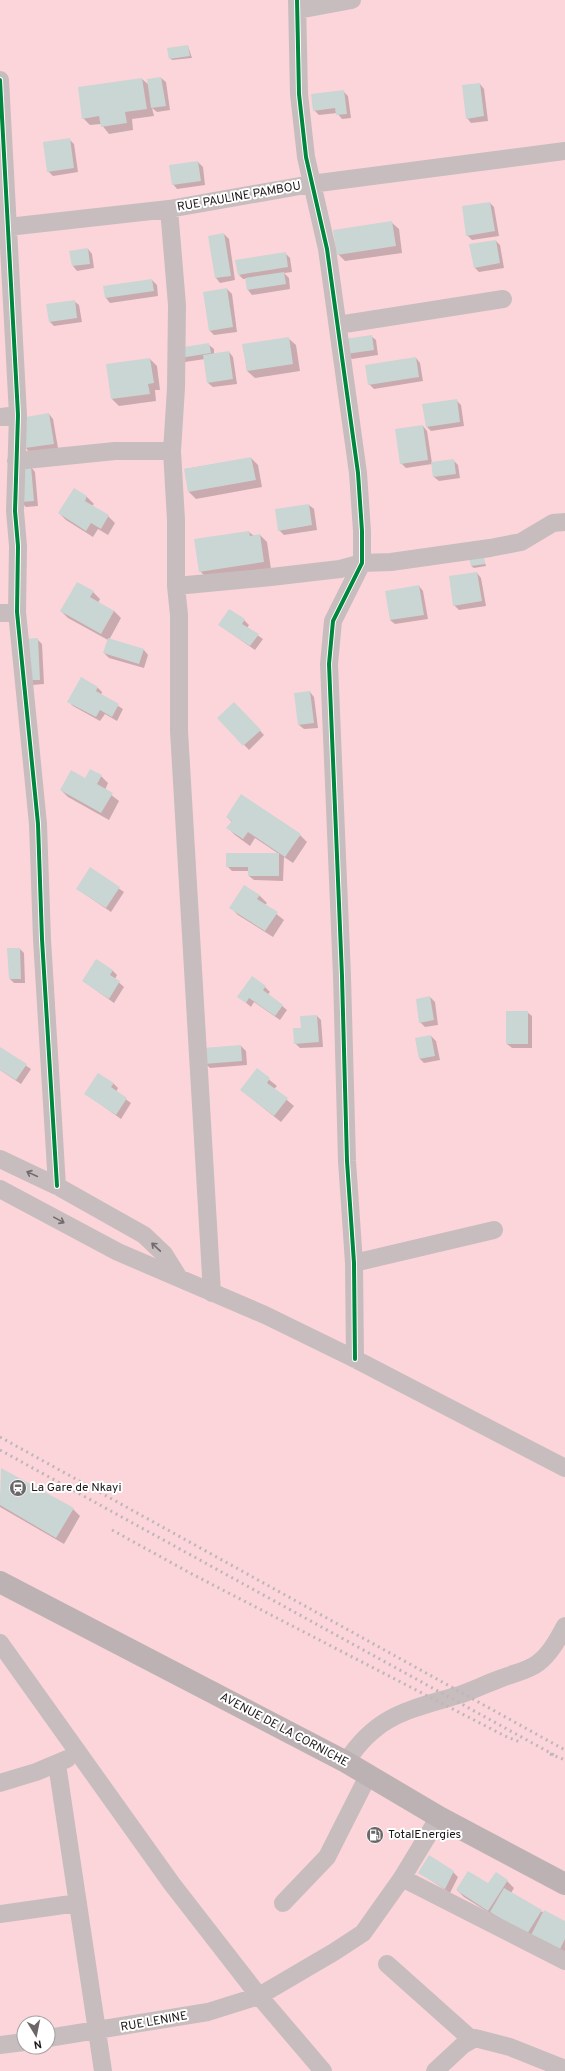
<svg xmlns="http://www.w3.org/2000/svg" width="565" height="2071" viewBox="0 0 565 2071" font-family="Overpass,sans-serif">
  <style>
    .green { fill: #fcd5da; fill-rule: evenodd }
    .shadow { fill: #0003 }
    .building { fill: #c9d6d4 }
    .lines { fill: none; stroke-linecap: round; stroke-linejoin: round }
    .street { stroke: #c7bdbe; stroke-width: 18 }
    .secondary { stroke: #bdb2b3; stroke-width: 22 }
    .rail { stroke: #beb7b8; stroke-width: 3; stroke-dasharray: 2 4; stroke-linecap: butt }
    .cycleway-casing { stroke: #fff; stroke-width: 6 }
    .cycleway { stroke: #00873e; stroke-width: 4 }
    .oneway { stroke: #726a6b }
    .labels { text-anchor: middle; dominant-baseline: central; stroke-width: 4; stroke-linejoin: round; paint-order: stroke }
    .street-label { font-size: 12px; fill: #1d1718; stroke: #fff }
    .poi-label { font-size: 12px; fill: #1d1718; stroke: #fff; text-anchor: start }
  </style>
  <rect width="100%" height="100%" fill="#fdf8f9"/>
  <path class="green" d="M0,0H565V2071H0ZM24,2023H48V2047H24Z"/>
  <path class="shadow" d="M188,46L192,58L172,60L170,58Z
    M161,78L166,82L170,110L157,112L152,108L154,116L132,119L133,130L109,134L101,124L90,125L83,118L142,79L149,85Z
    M480,84L484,89L488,121L471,123L467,118Z
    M343,91L348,96L351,118L342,119L337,113L319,115L314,110Z
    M69,139L74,144L78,172L53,176L48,171Z
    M198,162L203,167L205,185L177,189L173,184Z
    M490,203L494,207L499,236L472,240L467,235Z
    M391,222L399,229L402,253L345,261L338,254Z
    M224,234L229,239L235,280L220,283L216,278Z
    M496,241L500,245L504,268L479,272L475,268Z
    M88,249L92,254L94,268L77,271L73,266L71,252Z
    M285,253L290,258L292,272L284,273L289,278L290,289L252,295L248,290L246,279H243L239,275Z
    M152,280L157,285L158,296L110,303L106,298L104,287Z
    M227,289L232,294L237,332L214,335L210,331Z
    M74,301L79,305L82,322L54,326L50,322Z
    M371,336L376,340L378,355L352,359L347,354Z
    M288,338L296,345L300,371L255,378L247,371L243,345Z
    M209,345L214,349V354L229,352L233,357L237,384L213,387L208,383L205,359L185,362L181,357Z
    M416,358L420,363L423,381L374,389L369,384Z
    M150,359L157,366L160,390H155L156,401L119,406L112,399L107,365Z
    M456,400L461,405L464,426L431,431L427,427Z
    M49,414L53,419L58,448L30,453L26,448Z
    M423,426L427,431L432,463L453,460L458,465L460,478L439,481L434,477L432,464L406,468L401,463Z
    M251,458L258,465L262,487L196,499L189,492L185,469Z
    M31,467L35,472L38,506L26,507L21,502Z
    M74,489L87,497L94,504L92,506L108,516L115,523L108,535L98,529L93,537L66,520L59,513Z
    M309,505L314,509L317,530L284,535L279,530Z
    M249,532L254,536L260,535L267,542L271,569L207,578L200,571Z
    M483,557L486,566L474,568L471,566Z
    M477,573L481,578L486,606L459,610L454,605Z
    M419,586L423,591L428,619L395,624L390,620Z
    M93,592L100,599L98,603L114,611L121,618L109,640L144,650L148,655L144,668L109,658L104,653L108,640L68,618L61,611Z
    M244,620L249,625L247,628L263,639L255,650L219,625Z
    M37,639L42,644L44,684L32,685Z
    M82,679L98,688L102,692L101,695L123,709L117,721L105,714L100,721L73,706L69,702Z
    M310,692L314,697L318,728L304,729L299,725Z
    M239,708L264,735L249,750L219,718Z
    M101,776L108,783L105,790L119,801L109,820L68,797L61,790L85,779Z
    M227,817L300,835L307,842L293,863L284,857L283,881L254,880L249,876V871H232L227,866L279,854L255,838L250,846L235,835L228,828L232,822Z
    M90,869L124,892L111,912L77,889Z
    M259,895L267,903L265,905L284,920L273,937L238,915L231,908Z
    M20,949L24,953L25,983H14L10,979Z
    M97,960L113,971L117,975L115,979L124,987L114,1003L83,981Z
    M252,978L265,987L270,992L268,994L287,1010L280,1020L254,1002L251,1007L238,996Z
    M430,997L435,1002L438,1025L425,1027L420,1022Z
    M527,1012L532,1016V1048H512L507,1044Z
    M317,1016L321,1020L323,1047L300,1048L295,1043L302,1029Z
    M431,1036L436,1041L440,1060L424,1063L420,1059Z
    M241,1046L246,1051L247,1065L210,1068L205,1063Z
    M0,1048L31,1069L21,1084L0,1070Z
    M257,1070L277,1086L274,1089L294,1106L281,1122L241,1090Z
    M98,1074L114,1084L118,1088L116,1092L131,1103L121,1119L86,1094Z
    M2,1470L73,1509L80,1516L64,1544L0,1507Z
    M453,1872L458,1877L450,1893L420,1873Z
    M507,1881L514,1888L511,1893L544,1913L565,1922V1952L496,1917L464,1897L457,1890Z"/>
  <path class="building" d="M188,45L190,56L169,59L167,48Z
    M161,77L166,106L151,108L147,79Z
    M142,78L147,109L125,112L127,123L101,127L99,116L82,119L78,87Z
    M480,83L484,116L466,119L462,85Z
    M344,90L347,114L336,115L335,108L313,111L311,94Z
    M70,138L74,168L47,172L43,142Z
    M198,161L201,181L172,185L169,165Z
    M490,202L495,231L466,236L462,206Z
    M392,221L396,246L337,255L333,230Z
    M224,233L231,276L215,278L208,236Z
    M496,240L500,263L474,268L469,244Z
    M88,248L90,264L72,266L69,251Z
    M286,252L288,267L238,275L235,260Z
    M284,272L286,284L247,290L245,278Z
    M152,279L154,291L105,298L103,286Z
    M227,288L233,327L209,331L203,292Z
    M75,300L77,318L49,322L46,304Z
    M372,335L374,350L346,354L344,339Z
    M289,337L293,364L247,371L242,344Z
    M209,343L211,353L180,358L178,348Z
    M229,351L233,379L207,383L203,355Z
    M416,357L419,377L368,385L365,365Z
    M150,358L154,383L148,384L150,394L111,399L106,364Z
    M457,399L460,422L426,427L422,404Z
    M49,413L54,444L25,448L20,418Z
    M423,425L428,460L400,464L395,429Z
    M251,457L256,480L188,492L184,469Z
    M454,459L456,474L433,477L431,462Z
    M31,466L34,501L20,502L17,468Z
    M74,488L87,496L85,501L109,515L101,529L91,523L86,531L58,513Z
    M309,504L312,525L278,531L275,509Z
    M249,531L250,536L260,534L264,562L199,572L194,539Z
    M484,556L485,564L471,566L469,558Z
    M477,572L482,601L453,606L449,576Z
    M77,582L94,591L90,597L114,611L101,634L60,611Z
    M419,585L424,615L390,620L385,591Z
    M229,609L245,619L242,624L259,634L250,646L218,625Z
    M38,638L40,680H26L24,639Z
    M108,638L144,649L139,664L103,653Z
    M81,677L98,687L96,691L119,704L112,717L100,710L96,717L67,702Z
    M310,691L314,723L298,725L294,693Z
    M234,702L261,730L243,746L217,718Z
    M90,769L102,775L97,784L113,793L101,813L60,790L71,770L85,778Z
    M241,794L301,834L285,857L248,832L243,839L226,828L232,821L226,817Z
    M226,853H279V876H248V867H226Z
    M90,867L120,887L106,908L76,889Z
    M244,885L260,895L257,899L278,912L265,931L229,908Z
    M7,948H20L21,979H9Z
    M96,959L113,970L110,975L120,981L109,999L82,981Z
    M252,976L266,986L263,990L283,1005L275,1016L249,998L246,1003L237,997Z
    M430,996L434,1020L419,1023L416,999Z
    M506,1011H528V1044H506Z
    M317,1015L319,1042L294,1044L293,1028H301L300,1016Z
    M431,1035L435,1056L419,1059L415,1038Z
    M241,1045L242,1061L204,1064L203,1048Z
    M0,1047L27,1064L16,1080L0,1070Z
    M257,1068L270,1078L267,1083L288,1098L274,1116L240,1090Z
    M98,1073L114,1083L111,1087L127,1098L116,1115L84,1094Z
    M1,1468L74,1508L56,1538L0,1505Z
    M429,1855L454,1871L445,1889L418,1873Z
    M468,1871L488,1883L496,1872L508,1880L488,1911L456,1890Z
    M504,1888L542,1910L527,1934L490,1912Z
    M544,1910L565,1921V1939L560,1949L531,1935Z"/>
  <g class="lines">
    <path class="street" d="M297,0L299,94L306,157L327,249L358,473L362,531V563L333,621L329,664L342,976L347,1161L354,1263L355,1359
      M298,10L352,0
      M0,80L18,415L15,511L18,546L17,612L38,824L42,939L57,1186
      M169,209L177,305L176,388L172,451L176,520V586L179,615V731L212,1293
      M8,227L169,209L311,184L565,151
      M338,325L503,299
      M0,417L18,415
      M16,461L115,451H172
      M176,586L271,577L340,569L362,563L391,562L490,548L521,542L553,523L565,522
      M0,613L17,612
      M0,1159L57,1186L144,1235L164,1254L179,1278
      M0,1189L118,1252L265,1315L355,1359L565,1468
      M354,1263L494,1230
      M0,1643L172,1884L259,1996L323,2071
      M346,1762C378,1713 410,1710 462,1694C476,1689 488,1683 502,1678C514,1673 528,1671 538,1663C550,1654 558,1639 565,1626
      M57,1764L103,2071
      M0,1783L36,1772L67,1759
      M402,1878L565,1961
      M283,1903L327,1857L368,1776
      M0,1914L78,1903
      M387,1964L471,2039
      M48,2038L208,2012L259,1996L334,1952L363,1933L402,1878L439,1817
      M0,2045L24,2042
      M435,2071L463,2045L475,2038L510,2047L565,2069"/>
    <path class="secondary" d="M0,1582L346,1762L439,1817L565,1884"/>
    <path class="rail" d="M0,1437L565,1750
      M0,1450L556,1756
      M112,1530L190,1573L505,1736L520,1742
      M550,1754L565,1760"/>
    <g class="cycleway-casing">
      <path id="cycleway" d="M297,0L299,94L306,157L327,249L358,473L362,531V563L333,621L329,664L342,976L347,1161L354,1263L355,1359
        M0,80L18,415L15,511L18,546L17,612L38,824L42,939L57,1186"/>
    </g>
    <use href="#cycleway" class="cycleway"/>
  </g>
  <defs><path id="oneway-shaft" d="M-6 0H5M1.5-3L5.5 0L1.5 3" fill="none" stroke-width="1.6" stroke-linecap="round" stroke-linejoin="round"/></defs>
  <g class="oneway">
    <use href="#oneway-shaft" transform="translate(32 1174) rotate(-155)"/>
    <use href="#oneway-shaft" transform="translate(59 1220) rotate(29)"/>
    <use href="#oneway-shaft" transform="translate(156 1247) rotate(-137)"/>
  </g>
  <defs>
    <g id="station-disc" transform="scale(0.9)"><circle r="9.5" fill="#6b6667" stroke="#fff"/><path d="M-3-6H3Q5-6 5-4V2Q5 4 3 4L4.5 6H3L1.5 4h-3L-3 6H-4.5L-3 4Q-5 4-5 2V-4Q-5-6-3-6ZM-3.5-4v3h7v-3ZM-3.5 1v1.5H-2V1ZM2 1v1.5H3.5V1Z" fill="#fff"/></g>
    <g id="fuel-disc" transform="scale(0.9)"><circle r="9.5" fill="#6b6667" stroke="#fff"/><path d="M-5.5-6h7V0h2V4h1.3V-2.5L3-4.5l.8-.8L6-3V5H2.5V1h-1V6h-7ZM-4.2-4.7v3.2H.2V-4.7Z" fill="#fff"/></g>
  </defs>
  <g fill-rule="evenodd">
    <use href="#station-disc" x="18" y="1488"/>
    <use href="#fuel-disc" x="375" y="1835"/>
  </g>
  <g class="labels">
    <g class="street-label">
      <text transform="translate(239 197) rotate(-10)">RUE PAULINE PAMBOU</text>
      <text transform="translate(284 1730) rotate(28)">AVENUE DE LA CORNICHE</text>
      <text transform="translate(154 2022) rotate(-10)">RUE LENINE</text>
    </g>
    <g class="poi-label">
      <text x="31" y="1488">La Gare de Nkayi</text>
      <text x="388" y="1835">TotalEnergies</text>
    </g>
  </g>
  <g transform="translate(36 2035) rotate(170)"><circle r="19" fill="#ffffff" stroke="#a5a2a3"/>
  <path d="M0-3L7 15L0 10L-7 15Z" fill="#6b6667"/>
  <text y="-6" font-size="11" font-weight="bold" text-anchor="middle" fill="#1d1718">N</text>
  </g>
</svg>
